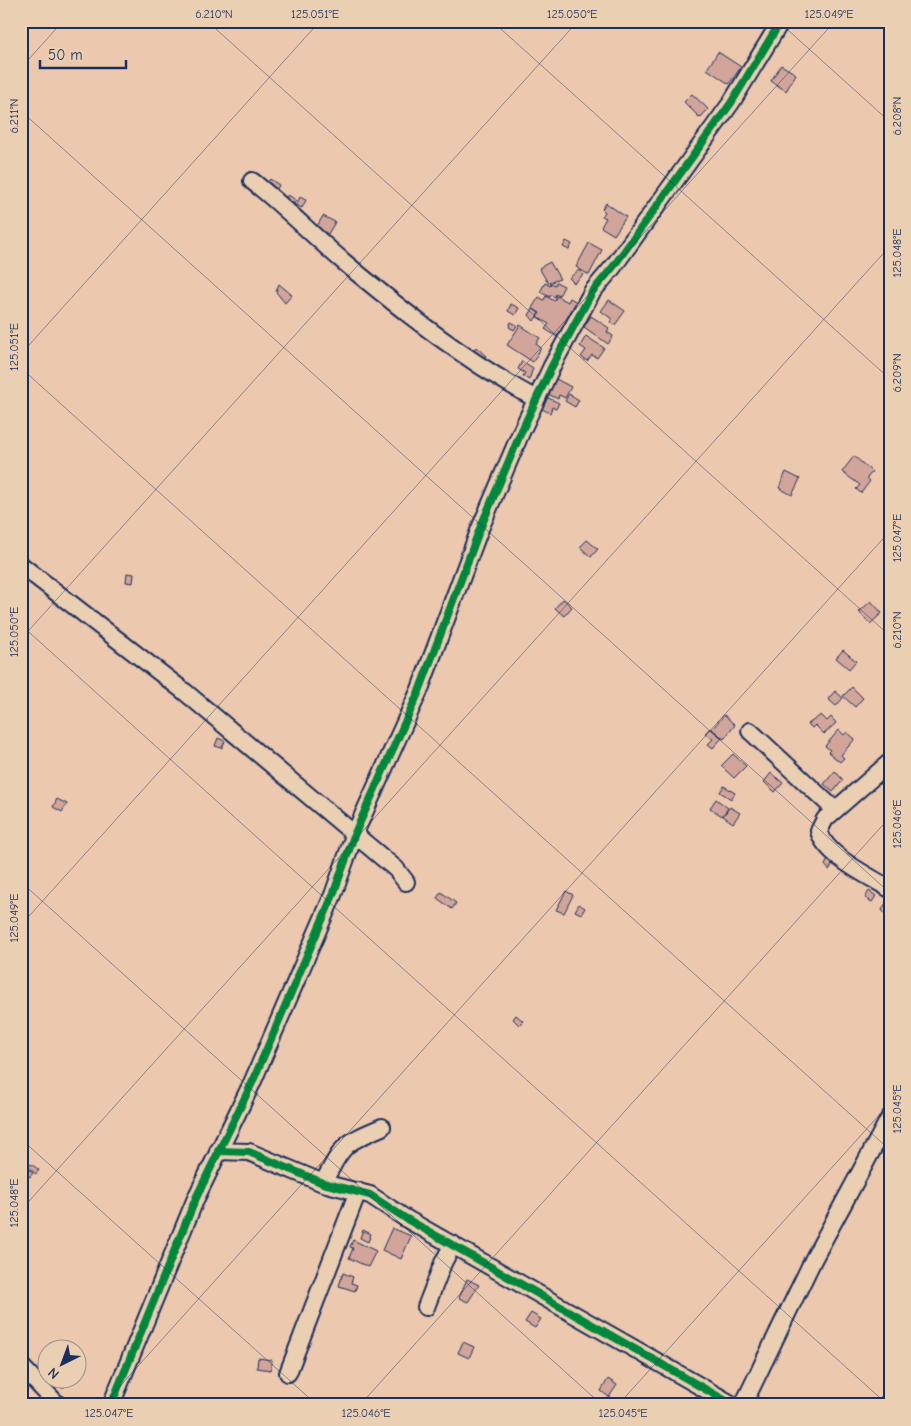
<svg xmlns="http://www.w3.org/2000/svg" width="911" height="1426" viewBox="0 0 911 1426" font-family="'Comic Neue',sans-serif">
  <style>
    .building { fill: #d1a59a; stroke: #1b2f5e }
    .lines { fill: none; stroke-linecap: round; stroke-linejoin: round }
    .minor-casing { stroke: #1b2f5e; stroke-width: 20 }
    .minor { stroke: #ebcfb2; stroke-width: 16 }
    .cycleway-casing { stroke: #ebcfb2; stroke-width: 11 }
    .cycleway { stroke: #00873e; stroke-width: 8 }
    .ticks { fill: none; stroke: #1b2f5e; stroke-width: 1; stroke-opacity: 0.45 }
    .neatline { fill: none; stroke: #1b2f5e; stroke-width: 2 }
    .ticks-label { font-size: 12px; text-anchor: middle; fill: #1b2f5e }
  </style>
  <rect width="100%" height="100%" fill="#ecc8ae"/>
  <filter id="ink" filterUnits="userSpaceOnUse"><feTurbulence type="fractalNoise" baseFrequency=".02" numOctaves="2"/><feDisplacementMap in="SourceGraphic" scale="10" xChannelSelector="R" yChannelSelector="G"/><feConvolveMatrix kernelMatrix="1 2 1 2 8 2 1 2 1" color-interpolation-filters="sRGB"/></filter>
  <g filter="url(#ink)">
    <path class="building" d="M638,21H646L645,27L637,26Z
      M718,52L741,67L729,84L707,69Z
      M781,65L796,74L786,91L771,81Z
      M692,94L708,109L700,118L684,102Z
      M270,179L279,185L276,191L266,185Z
      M288,195L296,200L294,204L285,199Z
      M300,197L306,200L302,208L296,205Z
      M606,203L626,217L614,235L601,227L606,218L602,216L605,212L602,209Z
      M323,216L335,222L328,234L316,228Z
      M566,241L572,244L569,250L563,247Z
      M589,243L602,250L589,275L576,267Z
      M550,262L560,279L548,283L539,268Z
      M579,270L583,275L574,283L569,278Z
      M556,282L564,286L559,296L556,294L555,297L551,295L550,297L540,292L545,283L550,286L551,283L555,285Z
      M279,284L292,295L285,303L276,292Z
      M546,296L554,301L557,296L568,302L570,298L580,304L559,338L545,329L549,324L537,317L540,313L532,308L539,297L544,300Z
      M609,300L625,311L615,325L610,322L612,319L601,311Z
      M511,304L519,308L515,315L508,311Z
      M533,309L539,313L534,321L529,315Z
      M591,316L609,328L607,332L613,336L608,344L584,327Z
      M511,322L517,325L514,330L509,327Z
      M520,325L540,338L536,344L541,348L533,362L507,345Z
      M586,336L604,348L597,358L592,355L587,361L581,357L586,350L580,346Z
      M476,347L486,356L481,362L471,353Z
      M522,361L533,368L529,380L523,376L525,373L518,369Z
      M556,379L571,387L565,398L559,395L558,399L548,394Z
      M569,394L579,400L575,407L565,401Z
      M546,397L559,403L556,409L552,407L550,413L540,408Z
      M854,456L872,472L867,478L870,481L861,493L856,489L860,485L842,472Z
      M786,472L800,479L792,495L779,488Z
      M587,540L598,549L591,557L580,547Z
      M127,573L134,574L133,583L126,582Z
      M563,599L572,607L564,616L555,608Z
      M871,601L882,613L870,624L859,612Z
      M843,650L856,661L849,669L836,658Z
      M852,687L863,698L855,707L843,696Z
      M835,691L843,698L836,706L828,699Z
      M724,715L735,725L724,739L712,729Z
      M821,715L827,721L831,717L836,723L824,734L815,725L812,728L808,724Z
      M710,728L722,738L713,748L708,744L713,739L705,733Z
      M839,730L844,735L847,732L855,739L841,755L844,758L840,762L828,752L830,750L825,746Z
      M218,738L225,741L222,748L215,746Z
      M733,754L746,766L734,778L721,766Z
      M835,771L843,780L833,792L824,784Z
      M771,773L783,783L775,792L764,782Z
      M724,786L735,793L731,799L720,792Z
      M57,799L67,804L62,812L53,807Z
      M716,799L728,808L722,816L710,808Z
      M730,807L740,813L733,823L723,816Z
      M829,858L834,862L829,870L825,865Z
      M566,891L573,895L564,913L556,910Z
      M869,891L876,896L872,902L865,898Z
      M441,892L456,903L452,909L437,898Z
      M888,899L890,912L887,916L882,910Z
      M579,904L585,908L581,914L575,911Z
      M516,1015L523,1021L519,1025L513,1019Z
      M31,1164L39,1170L36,1174L28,1167Z
      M25,1166L33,1173L30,1177L22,1170Z
      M392,1228L411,1236L401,1259L382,1250Z
      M363,1230L371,1234L368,1242L360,1238Z
      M353,1240L376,1251L368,1267L349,1258L353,1248L350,1247Z
      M343,1273L353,1277L351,1283L357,1285L355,1291L339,1286Z
      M467,1279L479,1285L468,1302L459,1298Z
      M531,1313L541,1319L535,1328L525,1322Z
      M463,1342L474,1347L469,1358L458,1353Z
      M258,1358L272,1360L271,1370L257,1368Z
      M62,1378L67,1381L63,1388L58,1385Z
      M608,1379L617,1385L609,1397L601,1391Z"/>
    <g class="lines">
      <g class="minor-casing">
        <path id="minor" d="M252,181C284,206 312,235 344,262C404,312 467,362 536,399
          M21,565L185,692L396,869L406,882
          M750,731L835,810
          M890,762L825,819L819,831C825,856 869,876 890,889
          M218,1151L249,1152L323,1183L370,1195L405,1218L733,1405
          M323,1183C344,1144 342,1144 382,1127
          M426,1307L443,1263L453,1244
          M21,1366L58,1405
          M288,1373L358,1191
          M111,1405L196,1198L252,1083L333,895L355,833L420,689L479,531L522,430L552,366L592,292L613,267L731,103L781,21
          M743,1405L814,1258L890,1117"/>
      </g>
      <use href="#minor" class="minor"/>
      <g class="cycleway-casing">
        <path id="cycleway" d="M218,1151L249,1152L323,1183L370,1195L405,1218L733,1405
          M111,1405L196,1198L252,1083L333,895L355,833L420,689L479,531L522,430L552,366L592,292L613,267L731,103L781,21"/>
      </g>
      <use href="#cycleway" class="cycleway"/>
    </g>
  </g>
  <path class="ticks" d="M207,21L890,636M492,21L890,379M778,21L890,122M21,68L63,21M21,111L890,893M21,354L320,21M21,368L890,1150M21,625L888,1405M21,639L578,21M21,882L602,1405M21,925L835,21M21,1139L317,1405M21,1210L890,246M21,1396L31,1405M103,1405L890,531M360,1405L890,817M618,1405L890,1103M875,1405L890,1388"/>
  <rect width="911" height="1426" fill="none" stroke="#ebcfb2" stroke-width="55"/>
  <g transform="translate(62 1364) rotate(222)"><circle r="24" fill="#ebcfb2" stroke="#988f90"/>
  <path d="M0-4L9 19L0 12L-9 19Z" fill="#1b2f5e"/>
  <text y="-8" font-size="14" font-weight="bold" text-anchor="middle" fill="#1b2f5e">N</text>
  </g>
  <path d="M40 60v8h86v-8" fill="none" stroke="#1b2f5e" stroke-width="2.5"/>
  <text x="48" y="60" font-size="15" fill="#1b2f5e" stroke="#ebcfb2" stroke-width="4" paint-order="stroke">50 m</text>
  <rect x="28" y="28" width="856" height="1370" class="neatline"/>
  <g class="ticks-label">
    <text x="214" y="18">6.210°N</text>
    <text x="315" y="18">125.051°E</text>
    <text x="572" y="18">125.050°E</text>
    <text x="829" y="18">125.049°E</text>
    <text transform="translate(897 116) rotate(-90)" y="4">6.208°N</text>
    <text transform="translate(14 116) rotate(-90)" y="4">6.211°N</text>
    <text transform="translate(897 253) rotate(-90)" y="4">125.048°E</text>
    <text transform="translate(14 347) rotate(-90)" y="4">125.051°E</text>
    <text transform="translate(897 373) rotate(-90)" y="4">6.209°N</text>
    <text transform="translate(897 538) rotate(-90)" y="4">125.047°E</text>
    <text transform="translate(897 630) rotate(-90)" y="4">6.210°N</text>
    <text transform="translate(14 632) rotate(-90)" y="4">125.050°E</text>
    <text transform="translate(897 824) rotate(-90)" y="4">125.046°E</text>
    <text transform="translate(14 918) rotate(-90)" y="4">125.049°E</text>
    <text transform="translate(897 1109) rotate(-90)" y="4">125.045°E</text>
    <text transform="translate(14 1203) rotate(-90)" y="4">125.048°E</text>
    <text x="109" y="1417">125.047°E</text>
    <text x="366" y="1417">125.046°E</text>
    <text x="623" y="1417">125.045°E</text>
  </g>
</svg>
